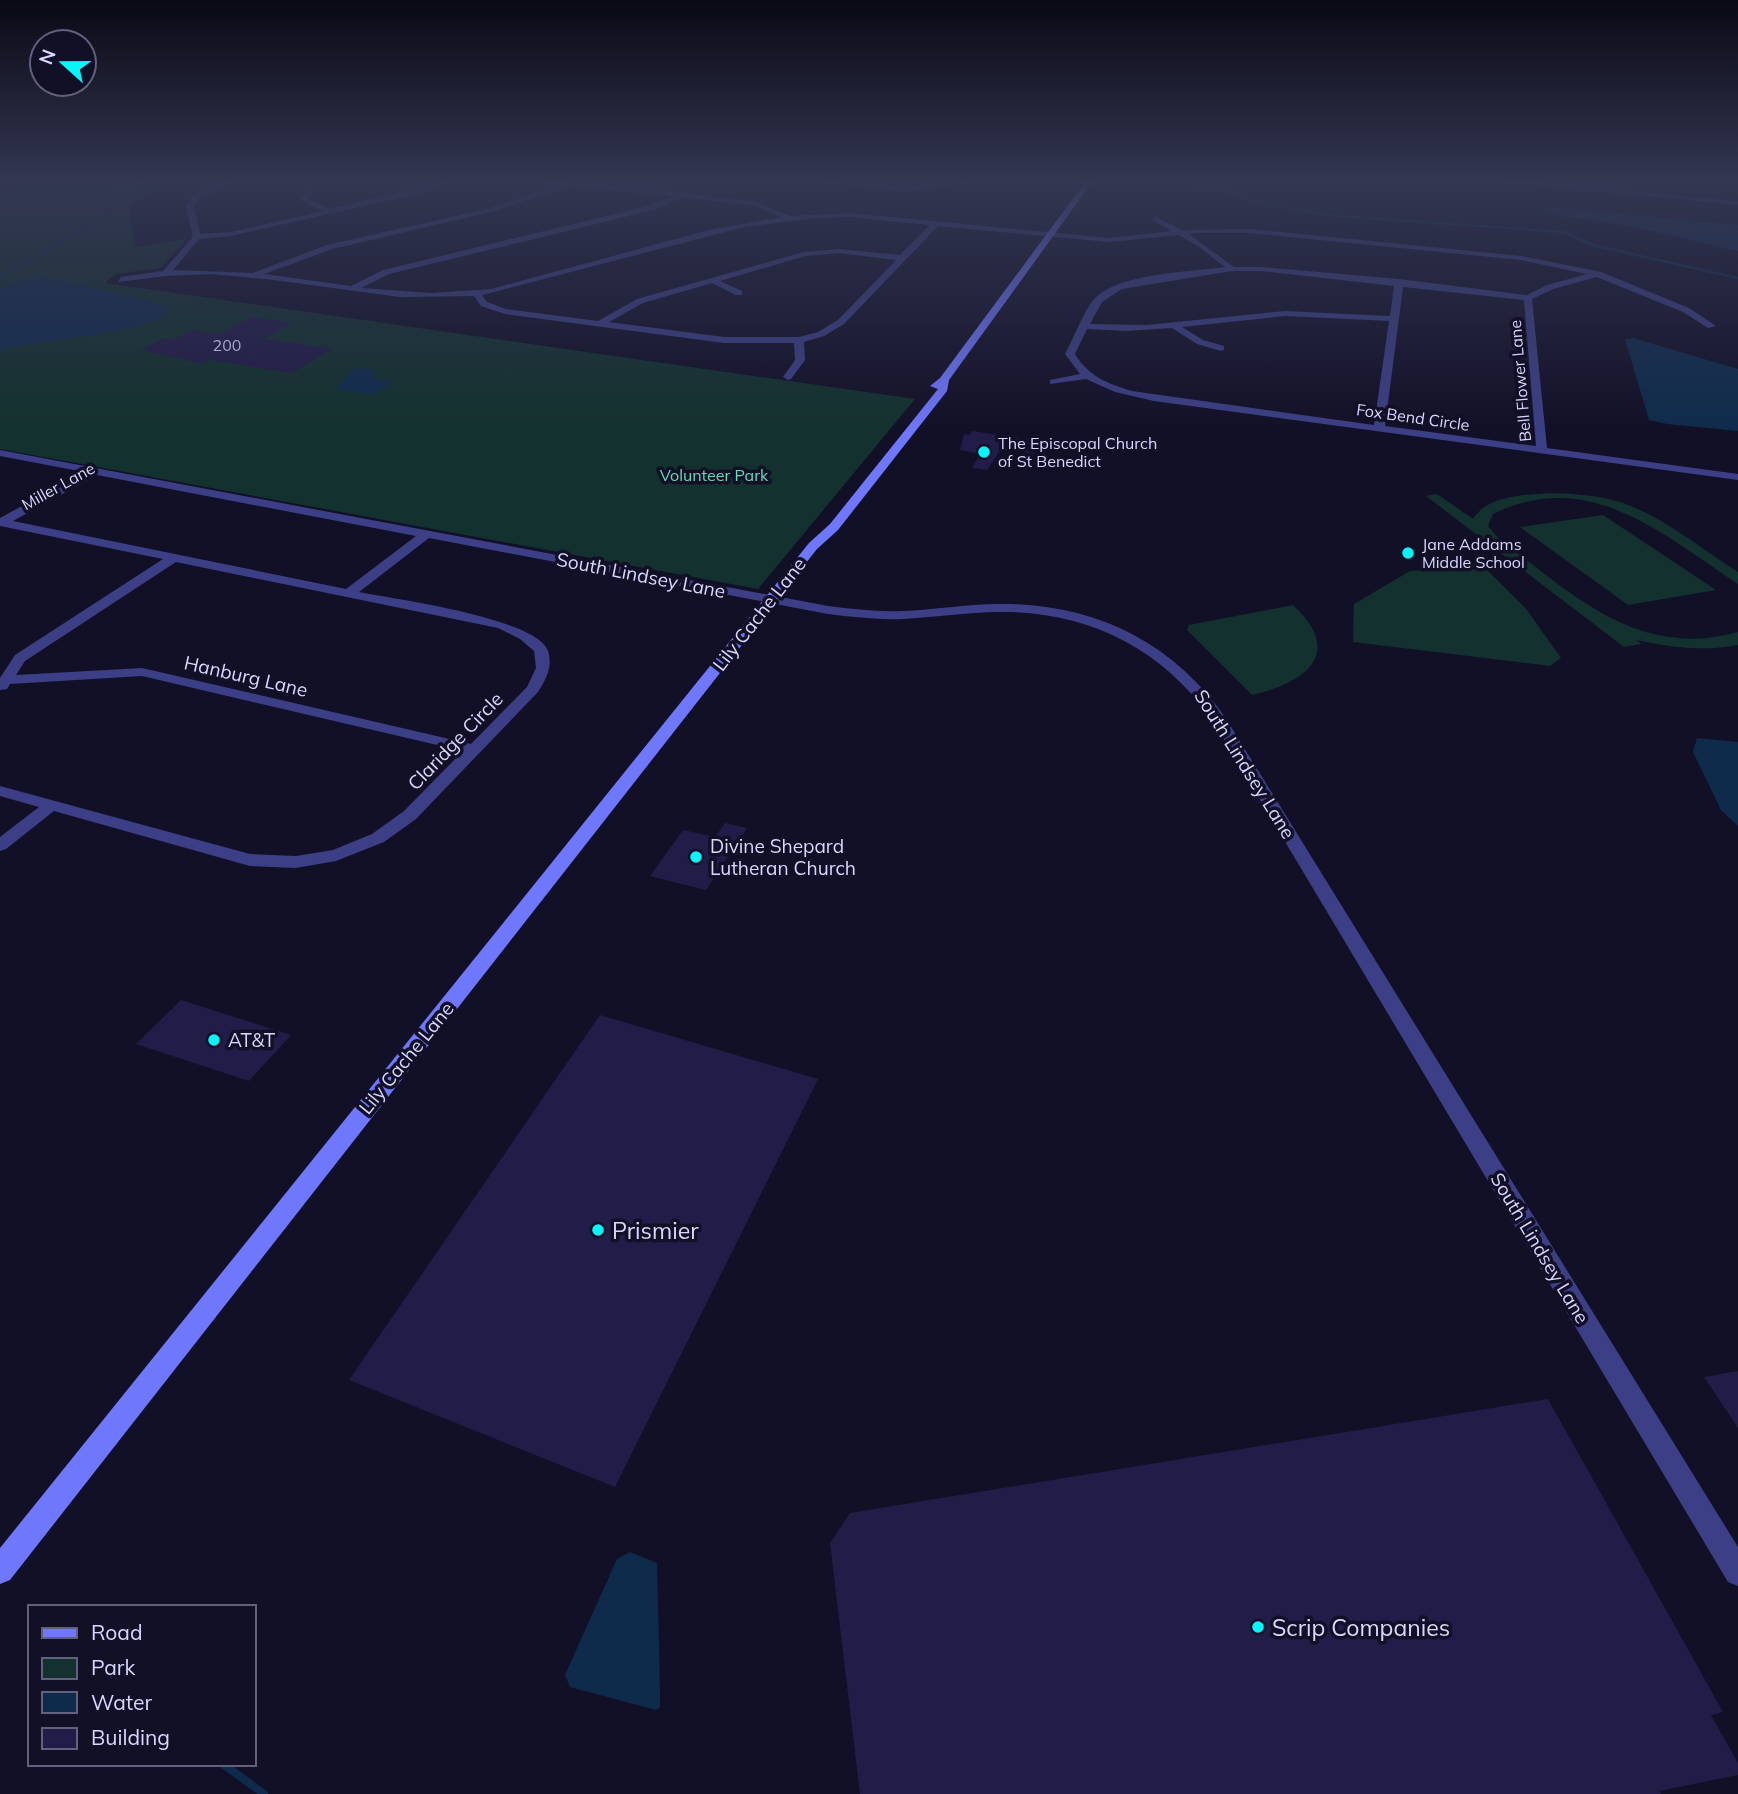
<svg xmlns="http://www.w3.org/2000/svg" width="1738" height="1794" viewBox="0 0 1738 1794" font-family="Mulish,sans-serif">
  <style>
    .green { fill: #13312e }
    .water { fill: #0f2b4c }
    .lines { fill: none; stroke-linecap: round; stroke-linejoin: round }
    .stream-far1 { stroke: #0f2b4c; stroke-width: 2.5 }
    .stream { stroke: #0f2b4c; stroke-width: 8 }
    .building { fill: #221c48 }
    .street { fill: #3c3f85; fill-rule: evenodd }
    .secondary { fill: #6f77fd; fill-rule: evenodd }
    .poi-dot { fill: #06f5fb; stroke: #121027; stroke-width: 2.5 }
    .labels { text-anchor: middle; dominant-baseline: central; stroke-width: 7; stroke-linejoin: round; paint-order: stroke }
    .number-label { font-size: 16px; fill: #aaa8d0 }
    .far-street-label { font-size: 16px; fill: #d8d7fe; stroke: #121027 }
    .far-poi-label { font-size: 16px; fill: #d8d7fe; stroke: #121027; text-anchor: start }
    .far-park-label { font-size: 16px; fill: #63deb6; stroke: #121027 }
    .street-label { font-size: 19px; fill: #d8d7fe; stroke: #121027 }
    .poi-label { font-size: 19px; fill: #d8d7fe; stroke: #121027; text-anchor: start }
    .near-poi-label { font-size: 23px; fill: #d8d7fe; stroke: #121027; text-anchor: start }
  </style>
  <rect width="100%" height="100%" fill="#121027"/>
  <path class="green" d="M43,181H178L144,195L129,206L135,247L185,239L183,244L160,268L115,274L105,283L915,399L758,589L0,449V195Z
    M1550,493C1573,494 1598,495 1620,502C1663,516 1701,549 1738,572V584C1662,534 1589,467 1493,514L1488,526L1499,539C1573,594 1637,660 1738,632V645C1703,652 1671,647 1636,640L1641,644L1624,647L1426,496L1437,494L1473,519C1488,495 1524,495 1550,493Z
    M1603,515L1716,590L1628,605L1520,527Z
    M1484,567L1527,610L1561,658L1550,666L1353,642L1354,604L1410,571Z
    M1293,605C1345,653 1306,683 1252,695L1187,630L1189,625Z"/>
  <path class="water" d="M1546,207L1738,225V251L1631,226L1555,215L1542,210Z
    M43,277L151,301L170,310C138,340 46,335 0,351V290L20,280Z
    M1633,338L1738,369V431L1667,424L1649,420L1625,339Z
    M355,367L377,370L372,374L376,379L394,382L374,395L336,389Z
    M1697,738L1738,742V826L1721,810L1693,752Z
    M630,1552L657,1563L660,1691V1707L656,1710L570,1687L565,1675L617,1559Z"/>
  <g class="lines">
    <path class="stream-far1" d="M1186,181L1192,187L1227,191L1249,200L1325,215L1564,232L1593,245L1738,278
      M0,277L98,221L105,210L121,199L114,197V194L144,181"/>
    <path class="stream" d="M223,1764L264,1794"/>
  </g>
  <path class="building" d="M251,317L292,323L263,339L333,349L291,373L210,360L203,364L141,350L165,338L173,340L193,330L218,334Z
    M972,431L1041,441L1034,454L1001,449L987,470L972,468L980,454L960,450L964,434L970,435Z
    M725,823L747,828L706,890L650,876L683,830L715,837Z
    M181,1000L291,1035L249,1081L136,1044Z
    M600,1015L818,1079L615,1487L349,1380Z
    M1738,1371V1428L1704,1377Z
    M1548,1399L1723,1712L1711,1715L1738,1763V1775L1659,1791L1661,1794H860L830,1543L850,1513Z"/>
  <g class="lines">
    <path class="street" d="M224,181H233L197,200L194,206L200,234L231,232L323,211L299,199L311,188L315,190L307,198L331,209L443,181H454L417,194L231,236L199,239L173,270L253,273L327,245L487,209L560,185L532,181L632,186L756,202L790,216L850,213L1109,238L1172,231L1152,220L1155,216L1182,230L1249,229L1521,256L1601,272L1689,308L1716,326L1708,328L1683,312L1597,277L1553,289L1532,299L1547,448L1738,474V480L1154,401L1115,392L1086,379L1050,384V380L1080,374L1065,354C1073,340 1085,308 1095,298C1120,273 1191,272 1225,267L1199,247L1179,235L1109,242L938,226L844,324L824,336L804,342L805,360L791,379L788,380L783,377L795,360L794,343H724L505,314L481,306L474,296L400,297L274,280L211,274L166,276L118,282L121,277L163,271L193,237L186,206L191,197ZM569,186L674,196L648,206L383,270L351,286L264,274L332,249L491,212ZM682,197L755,206L781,217L709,230L491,289L431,293L361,288L389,274L654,210ZM850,217L930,225L900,255L839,249L804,252L637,299L598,321L506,309L487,302L482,295L744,227L815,218ZM1196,233H1249L1521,260L1587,274L1547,285L1527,295L1399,279L1261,267H1234L1189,234ZM839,253L896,260L838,320L818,332L799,337H724L609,322L643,303L712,283L736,295H742V291L720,281L805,256ZM1232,271H1261L1394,286L1390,316L1285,311L1147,325L1090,324L1102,302L1122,289ZM1403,287L1524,300L1536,446L1385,426ZM1285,316L1389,321L1374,425L1132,391C1108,384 1088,376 1075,354L1087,329L1126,331L1172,328L1197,344L1221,351L1224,350V346L1203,340L1182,327Z
      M810,181L906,187L980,181L906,191Z
      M1493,181H1521L1738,201V205Z
      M0,450L828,606C853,609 877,612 902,611C934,610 966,604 998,604C1092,603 1171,640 1225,717L1738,1547V1586L1728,1582L1211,718C1158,645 1084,610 994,612C964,613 933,617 903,619C878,620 853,617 828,614L429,538L359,592C394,599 537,618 548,651C553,666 546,680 538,692L416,819L384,842L336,861L296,868L250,866L54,811L6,849L0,851V837L39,807L0,796V786L250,854L296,856L333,850L372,834L404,811L463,751L142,676L10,684L7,689L0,690V678L15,655L163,559L0,526V518L84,472L0,456ZM97,475L416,536L346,589L13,521ZM176,562L498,628L520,639L534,651L536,668L527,687L471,744L142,668L16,675L25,661Z"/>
    <path class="secondary" d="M1086,181H1093L949,380L947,391L838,530L817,549L10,1580L0,1584V1548L809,543L830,524L938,389L930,386L940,378Z"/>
  </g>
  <linearGradient id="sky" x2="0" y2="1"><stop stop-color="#0a0915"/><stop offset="0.42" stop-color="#333752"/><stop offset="1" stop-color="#333752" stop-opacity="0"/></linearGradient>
  <rect width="1738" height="432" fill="url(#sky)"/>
  <g class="poi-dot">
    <circle cx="984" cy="452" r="7"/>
    <circle cx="1408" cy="553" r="7"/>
    <circle cx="696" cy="857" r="7"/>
    <circle cx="214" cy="1040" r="7"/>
    <circle cx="598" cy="1230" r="7"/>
    <circle cx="1258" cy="1627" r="7"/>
  </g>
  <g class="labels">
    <g class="number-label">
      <text x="227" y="345">200</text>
    </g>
    <g class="far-street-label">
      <text transform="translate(1520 381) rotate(-95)">Bell Flower Lane</text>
      <text transform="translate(1413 417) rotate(8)">Fox Bend Circle</text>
      <text transform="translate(58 486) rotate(-29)">Miller Lane</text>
    </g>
    <g class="far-poi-label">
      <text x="998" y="443">The Episcopal Church<tspan x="998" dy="18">of St Benedict</tspan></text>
      <text x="1422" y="544">Jane Addams<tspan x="1422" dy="18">Middle School</tspan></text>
    </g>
    <g class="far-park-label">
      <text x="714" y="475">Volunteer Park</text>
    </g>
    <g class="street-label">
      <text transform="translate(641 575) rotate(11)">South Lindsey Lane</text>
      <text transform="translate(759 614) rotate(-52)">Lily Cache Lane</text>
      <text transform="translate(246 676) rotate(13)">Hanburg Lane</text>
      <text transform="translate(455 741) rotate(-46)">Claridge Circle</text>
      <text transform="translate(1245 764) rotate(58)">South Lindsey Lane</text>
      <text transform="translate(406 1058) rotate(-51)">Lily Cache Lane</text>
      <text transform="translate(1540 1248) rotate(59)">South Lindsey Lane</text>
    </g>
    <g class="poi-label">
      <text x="710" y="846">Divine Shepard<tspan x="710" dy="22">Lutheran Church</tspan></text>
      <text x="228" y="1040">AT&amp;T</text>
    </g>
    <g class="near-poi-label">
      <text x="612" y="1230">Prismier</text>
      <text x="1272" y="1627">Scrip Companies</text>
    </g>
  </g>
  <rect x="28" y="1605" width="228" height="161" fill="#121027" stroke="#61607d" stroke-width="2"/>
  <rect x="42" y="1628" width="35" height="10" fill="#6f77fd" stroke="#61607d" stroke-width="2"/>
  <text x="91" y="1640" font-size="21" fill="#d8d7fe">Road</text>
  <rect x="42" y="1658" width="35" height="21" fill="#13312e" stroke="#61607d" stroke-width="2"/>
  <text x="91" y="1675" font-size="21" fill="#d8d7fe">Park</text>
  <rect x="42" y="1692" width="35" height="21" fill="#0f2b4c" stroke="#61607d" stroke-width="2"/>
  <text x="91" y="1710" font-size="21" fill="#d8d7fe">Water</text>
  <rect x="42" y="1728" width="35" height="21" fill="#221c48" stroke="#61607d" stroke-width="2"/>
  <text x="91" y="1745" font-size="21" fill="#d8d7fe">Building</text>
  <g transform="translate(63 63) rotate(291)"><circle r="33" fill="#121027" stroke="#61607d" stroke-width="2"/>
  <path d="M0-5L12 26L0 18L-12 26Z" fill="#06f5fb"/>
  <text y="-10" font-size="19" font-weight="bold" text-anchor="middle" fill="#d8d7fe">N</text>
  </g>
</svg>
